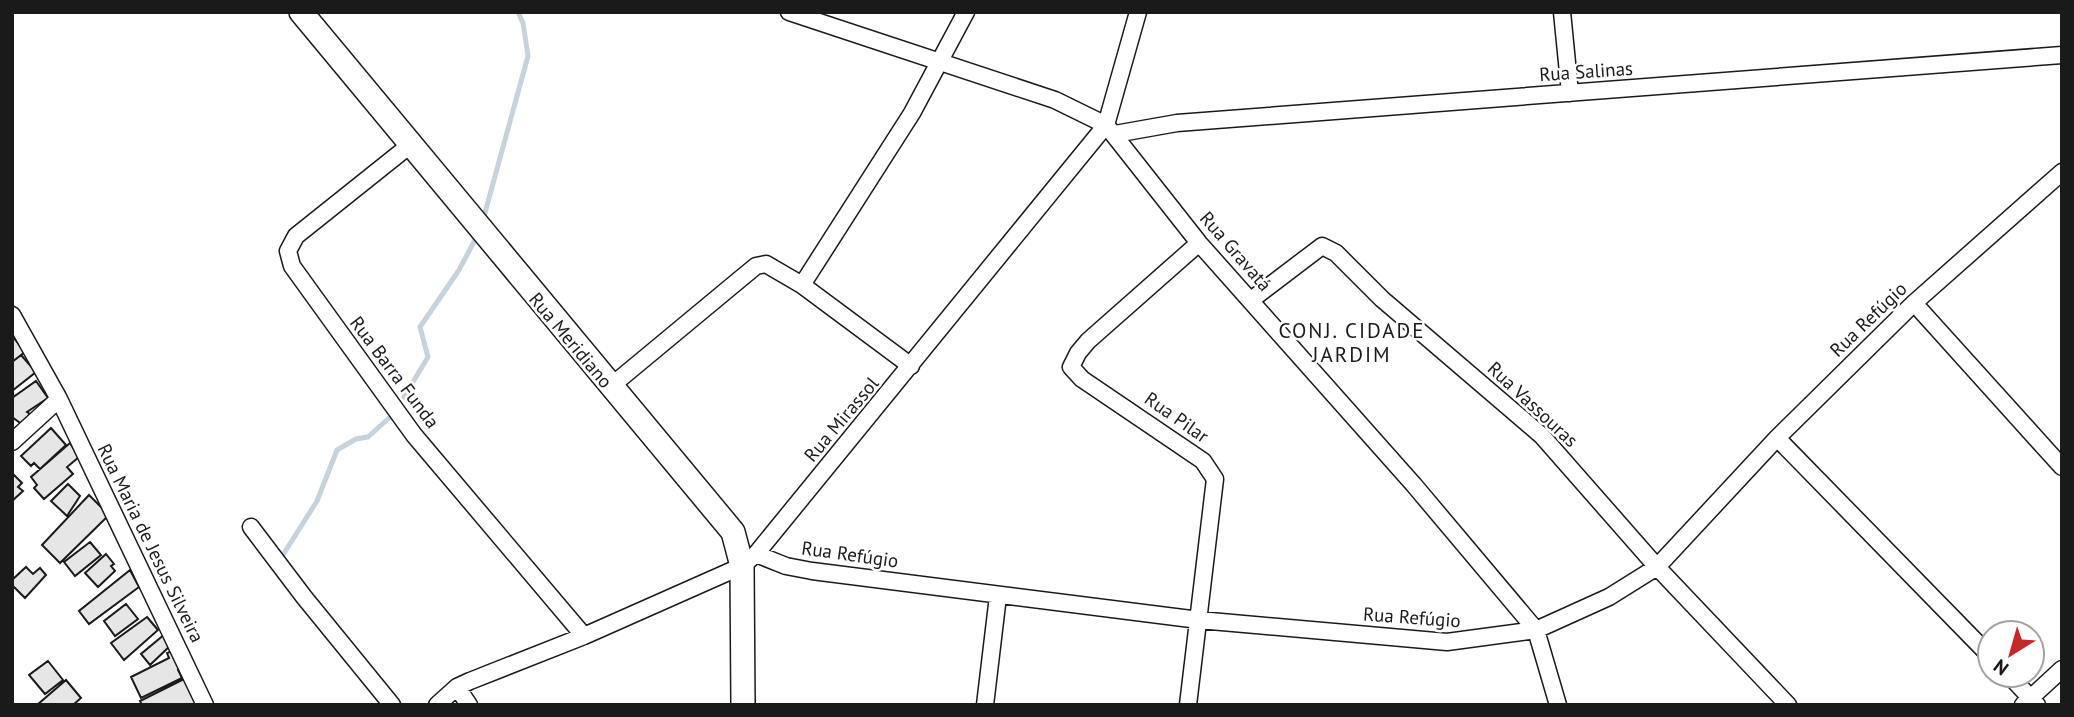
<svg xmlns="http://www.w3.org/2000/svg" width="2074" height="717" viewBox="0 0 2074 717" font-family="'PT Sans',sans-serif">
  <style>
    .lines { fill: none; stroke-linecap: round; stroke-linejoin: round }
    .stream { stroke: #c6d2dc; stroke-width: 5 }
    .building { fill: #e6e6e6; stroke: #1a1a1a; stroke-width: 2 }
    .street-casing { stroke: #1a1a1a; stroke-width: 19 }
    .secondary-casing { stroke: #1a1a1a; stroke-width: 26 }
    .street { stroke: #fff; stroke-width: 16 }
    .secondary { stroke: #fff; stroke-width: 23 }
    .labels { text-anchor: middle; dominant-baseline: central; stroke-width: 5; stroke-linejoin: round; paint-order: stroke }
    .street-label { font-size: 19px; fill: #1a1a1a; stroke: #fff }
    .neighbourhood-label { font-size: 21px; letter-spacing: 2px; fill: #1a1a1a; stroke: #fff }
  </style>
  <rect width="100%" height="100%" fill="#fff"/>
  <g class="lines">
    <path class="stream" d="M483,220L528,56L523,23L518,12
      M404,397L428,357L420,327L459,270L477,236
      M281,558L317,501L337,450L356,439L368,437L389,418"/>
  </g>
  <path class="building" d="M13,337L25,352L12,362V338Z
    M21,355L36,372L12,391V362Z
    M36,381L48,398L27,412L30,414L23,425L12,417V398Z
    M51,428L66,445L40,469L34,463L31,466L21,456Z
    M70,443L79,457L67,467L73,474L44,499L34,488L37,485L31,477Z
    M12,473L22,483L18,487L23,491L12,501Z
    M68,484L80,496L67,516L51,501Z
    M89,495L109,515L60,563L42,545Z
    M90,542L101,555L75,576L64,562Z
    M106,554L114,564L111,566L115,571L98,587L85,573Z
    M26,567L33,574L40,568L46,575L25,598L12,585V580Z
    M130,570L139,587L89,624L79,611Z
    M126,604L138,619L115,636L104,621Z
    M147,617L158,630L124,660L111,643Z
    M165,634L172,644L150,665L141,654Z
    M175,650L183,667L178,670L182,678L141,698L131,677L169,658L167,653Z
    M48,661L63,680L45,694L29,675Z
    M188,677L200,701L194,705H142L140,701Z
    M66,680L81,698L73,705H37Z"/>
  <g class="lines">
    <g class="street-casing">
      <path id="street" d="M789,12L1055,100L1106,125L1199,243L1414,485L1536,630L1558,705
        M1562,12L1570,93
        M1115,134L1177,123L2062,55
        M410,145L296,236L288,251L292,266L414,435L584,636
        M802,285L912,113L966,12
        M1251,300L1322,246L1336,253L1382,299L1542,436L1657,567L1788,705
        M1914,303L2062,467
        M12,315L59,399L205,705
        M610,387L739,280L756,266L766,264L802,285L911,366
        M1777,438L1990,656
        M12,442L59,399
        M251,527L304,597L392,705
        M756,554L786,566L812,571L1199,620L1447,642L1536,630L1609,597L1657,567L1777,438L1914,303L2062,172
        M2009,675L2037,705
        M457,687L469,705
        M437,705L457,687L470,681L584,636L742,566L756,554L1106,125L1138,12
        M985,705L998,596
        M1188,705L1215,479L1203,461L1082,379L1071,367L1078,353L1088,341L1199,243
        M2023,705L2062,669"/>
    </g>
    <g class="secondary-casing">
      <path id="secondary" d="M301,12L733,532L742,566L743,705"/>
    </g>
    <use href="#street" class="street"/>
    <use href="#secondary" class="secondary"/>
  </g>
  <g class="labels">
    <g class="street-label">
      <text transform="translate(1586 71) rotate(-4)">Rua Salinas</text>
      <text transform="translate(1236 251) rotate(49)">Rua Gravatá</text>
      <text transform="translate(1868 319) rotate(-44)">Rua Refúgio</text>
      <text transform="translate(571 340) rotate(50)">Rua Meridiano</text>
      <text transform="translate(395 372) rotate(53)">Rua Barra Funda</text>
      <text transform="translate(1533 404) rotate(43)">Rua Vassouras</text>
      <text transform="translate(1177 417) rotate(35)">Rua Pilar</text>
      <text transform="translate(841 419) rotate(-50)">Rua Mirassol</text>
      <text transform="translate(151 543) rotate(64)">Rua Maria de Jesus Silveira</text>
      <text transform="translate(850 554) rotate(8)">Rua Refúgio</text>
      <text transform="translate(1412 617) rotate(4)">Rua Refúgio</text>
    </g>
    <g class="neighbourhood-label">
      <text x="1352" y="330">CONJ. CIDADE<tspan x="1352" dy="24">JARDIM</tspan></text>
    </g>
  </g>
  <rect width="2074" height="717" fill="none" stroke="#1a1a1a" stroke-width="28"/>
  <g transform="translate(2011 654) rotate(217)"><circle r="33" fill="#ffffff" stroke="#a3a3a3" stroke-width="2"/>
  <path d="M0-5L12 26L0 18L-12 26Z" fill="#c62828"/>
  <text y="-10" font-size="19" font-weight="bold" text-anchor="middle" fill="#1a1a1a">N</text>
  </g>
</svg>
